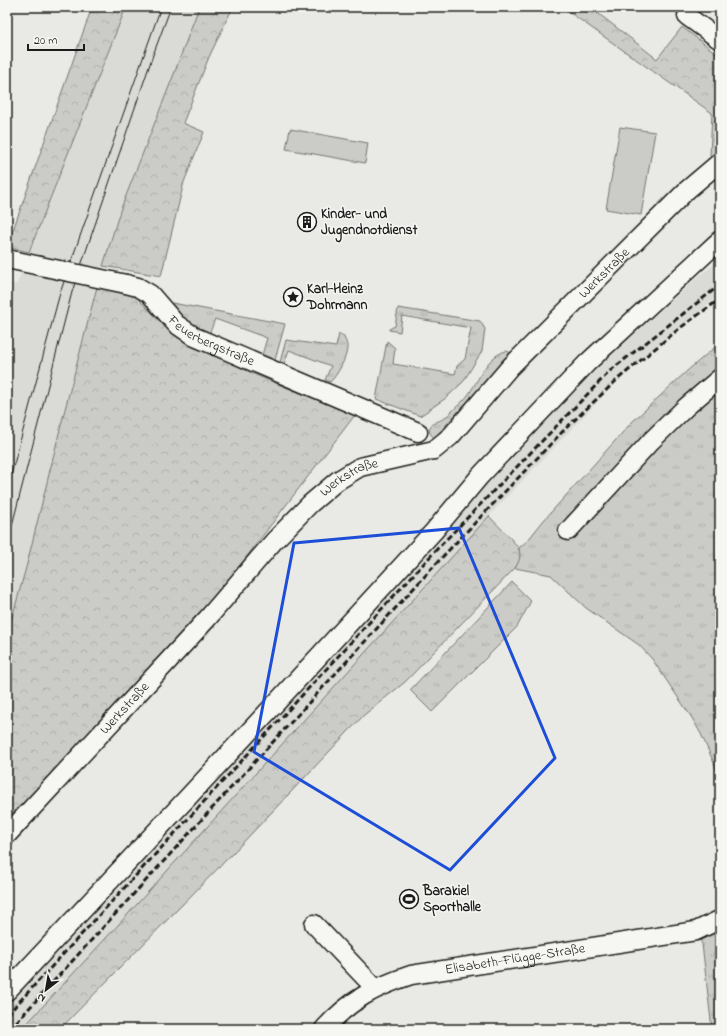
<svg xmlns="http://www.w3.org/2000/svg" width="727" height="1036" viewBox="0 0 727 1036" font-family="'Indie Flower',sans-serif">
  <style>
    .built { fill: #dadad6 }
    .grass { fill: url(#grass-tufts); stroke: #747472 }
    .forest { fill: url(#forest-crowns); stroke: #747472 }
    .pitch { fill: #cbcbc7; stroke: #747472 }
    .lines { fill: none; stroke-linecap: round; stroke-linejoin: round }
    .minor-casing { stroke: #1c1c1c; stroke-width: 21 }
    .minor { stroke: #f6f6f2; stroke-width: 18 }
    .tram { stroke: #1c1c1c; stroke-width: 1 }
    .rail { stroke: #1c1c1c; stroke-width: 3; stroke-dasharray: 6 3; stroke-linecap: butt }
    .minor-bridge-casing { stroke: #1c1c1c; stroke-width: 21; stroke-linecap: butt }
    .minor-bridge { stroke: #f6f6f2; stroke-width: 18 }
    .marked { fill: none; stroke: #1d4ed8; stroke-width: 3; stroke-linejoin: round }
    .labels { text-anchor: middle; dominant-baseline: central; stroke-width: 3; stroke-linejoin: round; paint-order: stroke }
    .poi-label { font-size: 14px; font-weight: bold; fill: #1c1c1c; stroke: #f6f6f2; text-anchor: start }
    .street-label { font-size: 14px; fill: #1c1c1c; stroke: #f6f6f2 }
  </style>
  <defs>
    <pattern id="grass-tufts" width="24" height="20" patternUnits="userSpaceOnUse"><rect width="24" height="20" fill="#cbcbc7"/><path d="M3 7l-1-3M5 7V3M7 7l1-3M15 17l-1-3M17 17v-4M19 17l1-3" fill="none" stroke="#aeaeaa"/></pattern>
    <pattern id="forest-crowns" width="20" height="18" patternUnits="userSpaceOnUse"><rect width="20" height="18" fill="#cbcbc7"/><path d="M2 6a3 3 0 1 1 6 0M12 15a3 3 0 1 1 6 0" fill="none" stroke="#aeaeaa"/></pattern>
  </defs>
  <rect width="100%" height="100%" fill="#e9e9e5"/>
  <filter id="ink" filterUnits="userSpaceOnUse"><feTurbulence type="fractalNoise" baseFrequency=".025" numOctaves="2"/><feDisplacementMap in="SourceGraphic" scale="8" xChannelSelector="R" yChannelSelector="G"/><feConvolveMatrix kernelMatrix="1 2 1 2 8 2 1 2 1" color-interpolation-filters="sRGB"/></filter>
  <g filter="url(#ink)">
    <path class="built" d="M126,7H199L174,74L120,211L103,266L64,413L27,564L7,636V283L17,284Z
      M720,260V294L616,382L498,506L119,924L22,1029H7V1002L101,904L315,674L474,495L596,367L700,275Z"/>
    <path class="grass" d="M172,303L285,324L275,360L262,355L267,338L215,319L209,335L184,322L170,306Z
      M398,308L480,321L485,329L482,351L463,382L446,398L420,416L376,399L387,341L395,348L393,364L455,374L457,366L465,359L471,328L402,316L400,332L389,330V329L395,326Z
      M339,334L344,337C345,340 347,343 347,346C348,356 337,376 330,382L325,380L331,366L289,350L284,364L280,362L286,340L336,347Z
      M720,343V783L714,763L701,734L692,718L652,659L639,645L586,608L551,575L515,568C519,561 520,556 519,548L528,540L544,520L632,422L687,371Z
      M506,351L512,353L434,438C431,435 428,432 430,427C432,423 439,421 443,419C450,414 457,406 464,400C478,385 484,357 506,351Z
      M512,582L531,601L517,627L432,712L410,690Z
      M720,919V1029H712L702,944L696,931Z"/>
    <path class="forest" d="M92,7H126L29,252L7,247Z
      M199,7H233L209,57L183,123L204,132L184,182L161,276L103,266L120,211L174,74Z
      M562,7H590L657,59L682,27L720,56V149L710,156L712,113Z
      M97,287L124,293L136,297L169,330L183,340L258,376L355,415L202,615L7,821V636L27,564L64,413Z
      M489,516C495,523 517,543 519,550C521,557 519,562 515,568L405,682L364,715L233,853L60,1029H22L119,924Z"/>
    <path class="pitch" d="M620,127L655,132L641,215L606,209Z
      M290,129L368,143L365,163L286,149Z"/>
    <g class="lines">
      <g class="minor-casing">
        <g id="minor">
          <path d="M687,16L720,40"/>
          <path id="s1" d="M126,284L138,287L150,294L176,324L195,337L418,432"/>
          <path d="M568,531L651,441L686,407L720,378"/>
          <path id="s2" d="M7,835L207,619L274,541L310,504L337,481L360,467L434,450L451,436L510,367L687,190L720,162"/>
          <path d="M314,924L375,988"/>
          <path d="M7,991L275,704L434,531L480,476L587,363L720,240"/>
          <path id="s3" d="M324,1029C350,1000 375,987 411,975L696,931L719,920"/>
        </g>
      </g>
      <use href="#minor" class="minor"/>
      <path class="tram" d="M7,490L60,293L161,7
        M7,545L72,292L153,55L171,7"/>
      <path class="rail" d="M7,1015L438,548L611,370L720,285
        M10,1029L446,553L566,428L618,379L680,328L720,299"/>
      <g class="minor-bridge-casing">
        <path id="minor-bridge" d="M7,259L126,284"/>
      </g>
      <use href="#minor-bridge" class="minor-bridge"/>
    </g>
  </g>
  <path class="marked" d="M459,528L555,758L450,870L254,752L294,543Z"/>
  <defs>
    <g id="building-ring" transform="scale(1)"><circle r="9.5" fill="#f6f6f2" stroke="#1c1c1c" stroke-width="1.5"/><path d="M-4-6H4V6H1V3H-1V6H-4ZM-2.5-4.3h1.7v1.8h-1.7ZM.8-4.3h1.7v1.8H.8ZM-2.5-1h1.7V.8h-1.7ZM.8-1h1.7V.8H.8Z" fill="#1c1c1c"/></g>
    <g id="sight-ring" transform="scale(1)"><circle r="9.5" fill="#f6f6f2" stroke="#1c1c1c" stroke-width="1.5"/><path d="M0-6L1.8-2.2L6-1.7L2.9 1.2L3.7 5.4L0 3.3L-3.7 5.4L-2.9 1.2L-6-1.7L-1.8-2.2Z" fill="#1c1c1c"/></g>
    <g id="stadium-ring" transform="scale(1)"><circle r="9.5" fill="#f6f6f2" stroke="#1c1c1c" stroke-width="1.5"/><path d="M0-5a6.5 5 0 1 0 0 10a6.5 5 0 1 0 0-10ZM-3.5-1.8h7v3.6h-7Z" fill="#1c1c1c"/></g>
  </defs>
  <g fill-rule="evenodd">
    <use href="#building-ring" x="307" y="222"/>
    <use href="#sight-ring" x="293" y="297"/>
    <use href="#stadium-ring" x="409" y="899"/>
  </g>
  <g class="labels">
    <g class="poi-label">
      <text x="321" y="214">Kinder- und<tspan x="321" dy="16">Jugendnotdienst</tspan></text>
      <text x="307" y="289">Karl-Heinz<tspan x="307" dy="16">Dohrmann</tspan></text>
      <text x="423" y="891">Barakiel<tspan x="423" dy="16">Sporthalle</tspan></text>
    </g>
    <g class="street-label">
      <text stroke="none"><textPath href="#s2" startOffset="833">Werkstraße</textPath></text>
      <text stroke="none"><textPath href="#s1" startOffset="105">Feuerbergstraße</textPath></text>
      <text stroke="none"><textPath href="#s2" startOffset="497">Werkstraße</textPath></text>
      <text stroke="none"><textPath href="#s2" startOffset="173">Werkstraße</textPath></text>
      <text stroke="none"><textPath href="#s3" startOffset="209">Elisabeth-Flügge-Straße</textPath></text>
    </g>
  </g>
  <rect width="727" height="1036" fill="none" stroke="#f6f6f2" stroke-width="24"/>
  <rect x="12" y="12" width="703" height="1012" fill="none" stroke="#1c1c1c" stroke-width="1.5" filter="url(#ink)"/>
  <g transform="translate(46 990) rotate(211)" stroke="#f6f6f2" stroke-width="3" paint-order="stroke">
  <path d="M0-3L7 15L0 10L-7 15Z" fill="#1c1c1c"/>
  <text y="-6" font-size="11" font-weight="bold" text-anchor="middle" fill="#1c1c1c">N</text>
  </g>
  <path d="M28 44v6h56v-6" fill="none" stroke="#1c1c1c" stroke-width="2"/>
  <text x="34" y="44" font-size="12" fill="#1c1c1c" stroke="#f6f6f2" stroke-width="3" paint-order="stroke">20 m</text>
</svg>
